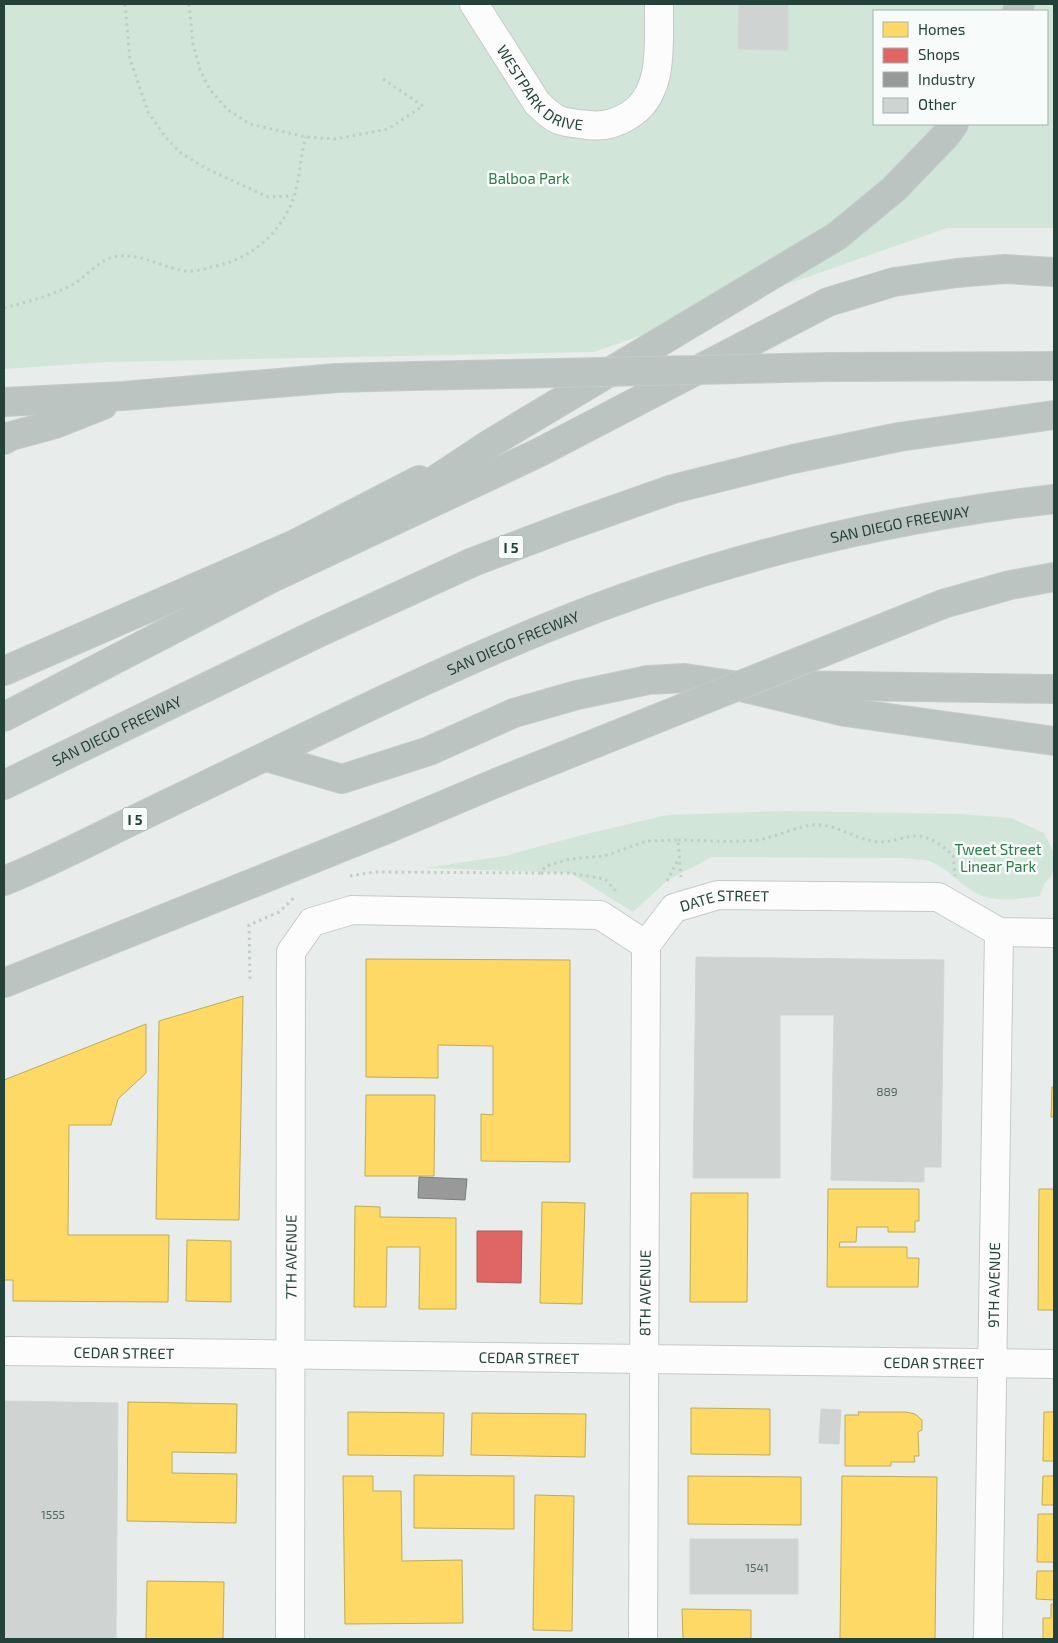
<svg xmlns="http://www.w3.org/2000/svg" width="1058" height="1643" viewBox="0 0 1058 1643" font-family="'Exo 2',sans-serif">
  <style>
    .green { fill: #d1e6d8; fill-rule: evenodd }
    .homes { fill: #ffd966; stroke: #bdac59 }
    .shops { fill: #e06666; stroke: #a85b59 }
    .industry { fill: #999; stroke: #767f7c }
    .building { fill: #cfd4d2; stroke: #d1d6d4 }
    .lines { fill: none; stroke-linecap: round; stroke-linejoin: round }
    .minor-casing { stroke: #c5cac8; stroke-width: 30 }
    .highway-casing { stroke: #c3ccc9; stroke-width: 30 }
    .path { stroke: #c3ccca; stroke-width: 3; stroke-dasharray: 2.5 4; stroke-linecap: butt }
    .minor { stroke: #fcfcfc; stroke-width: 28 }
    .highway { stroke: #bcc4c2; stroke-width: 28 }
    .highway-bridge-casing { stroke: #c3ccc9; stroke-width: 30; stroke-linecap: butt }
    .highway-bridge { stroke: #bcc4c2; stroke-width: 28 }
    .labels { text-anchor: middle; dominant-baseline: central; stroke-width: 5; stroke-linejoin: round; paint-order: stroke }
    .number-label { font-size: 12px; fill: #506761 }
    .shield { fill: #f7fbf9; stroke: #637a73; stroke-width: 1 }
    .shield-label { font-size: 14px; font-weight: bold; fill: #24423a }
    .street-label { font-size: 15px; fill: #24423a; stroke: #f7fbf9 }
    .park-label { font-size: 15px; fill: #2d7a4b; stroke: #f7fbf9 }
  </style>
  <rect width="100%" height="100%" fill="#e8edeb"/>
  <path class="green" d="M4,4H1054V228H947L594,352L108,362L4,369ZM874,11H1047V124H874Z
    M786,811L961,814L1011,818L1044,833L1054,853V867L1052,875L1044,884L1040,896C1026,898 1004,901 989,898C966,893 951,869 929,861C921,859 910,859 902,858L712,857L668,880L633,912L570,873L425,868L504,856L578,836L667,815Z"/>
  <path class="homes" d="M366,959L570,960V1162L481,1161V1114L493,1115V1046L438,1045V1078L366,1077Z
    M243,996L239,1220L156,1219L159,1021Z
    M146,1024V1073L118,1099L111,1125H69L68,1235H169L168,1302L13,1301V1280H4V1080Z
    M1052,1087H1054V1117H1051Z
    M366,1095H435L434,1176H365Z
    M828,1189H919V1221H915V1232H888V1227H857L856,1242H840L839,1247H907V1258H919L918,1287H827Z
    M1039,1189H1054V1310H1038Z
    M691,1193H748L747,1302H690Z
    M542,1202L585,1203L582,1304L540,1303Z
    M355,1206L380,1207V1217L456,1218V1309H419L420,1247H387L386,1307H354Z
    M187,1240L231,1241V1302L186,1301Z
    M128,1402L237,1404L236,1453L172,1452V1473L237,1474L236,1523L127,1521Z
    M691,1408L770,1409V1455L691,1454Z
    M348,1412L444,1413L443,1456L348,1455Z
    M858,1412H906L915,1414L922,1420V1430L918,1432L919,1456H914L915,1462H891V1466H845V1415H859Z
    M1044,1412H1054V1461H1043Z
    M472,1413L586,1414L585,1457L471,1455Z
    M414,1475L514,1476V1529L414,1528Z
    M343,1476H373V1491H401L402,1561L462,1560L463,1623L345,1624Z
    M688,1476L801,1477V1525L688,1524Z
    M842,1476L937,1477L935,1639H840Z
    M1043,1476H1054V1505H1042Z
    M535,1495L574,1496L572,1631L533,1630Z
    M1038,1514H1054V1562H1037Z
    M1037,1571H1054V1600L1036,1599Z
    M147,1581L224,1582L223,1639H146Z
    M1051,1604H1054V1639H1043V1618H1051Z
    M682,1609L751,1610V1639H683Z"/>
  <path class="shops" d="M477,1231H522L521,1283L477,1282Z"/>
  <path class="industry" d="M419,1177L467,1179L465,1200L418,1198Z"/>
  <path class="building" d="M739,4H788V50L738,49Z
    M696,957L944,960L941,1167H924V1182L831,1180L834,1015H780V1178H693Z
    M4,1401L118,1403L116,1639H4Z
    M821,1409L841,1410L839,1444L819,1443Z
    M690,1539H798V1594H690Z"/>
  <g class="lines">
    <g class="minor-casing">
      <g id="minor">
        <path id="s1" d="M474,4L537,103C557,123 561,122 588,125C603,127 615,124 628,116C666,94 658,41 659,4"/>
        <path id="s2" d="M646,945L674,908L718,895L938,897L999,932L1054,933"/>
        <path id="s3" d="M4,1351L1054,1364"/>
        <path id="s4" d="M290,1639L291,952L312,922L352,910L600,915L646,945"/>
        <path id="s5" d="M643,1639L646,945"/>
        <path id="s6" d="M988,1639L999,932"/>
      </g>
    </g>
    <g class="highway-casing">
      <g id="highway">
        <path d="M1017,11L1020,4"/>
        <path d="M4,402L123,396L337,378L412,376"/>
        <path d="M4,440L11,436L55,424L103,405"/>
        <path d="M405,500L491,443L837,236L894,189L947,134L954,124"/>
        <path d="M943,604L1010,585L1054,577"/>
        <path d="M4,671L295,544L419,480"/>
        <path d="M778,685L1054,689"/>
        <path d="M4,717L270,579L538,453L828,302L894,282L957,273L1005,269L1054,272"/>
        <path d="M267,757L342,779L429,751L514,713L577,695L648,680L685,678L732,685L845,712L1054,741"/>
        <path id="s7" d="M4,785L318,633L473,562L568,526L673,489L793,459L899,437L1054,415"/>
        <path id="s8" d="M4,881C51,862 96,838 142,816C276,752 409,684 546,628C709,561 880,519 1054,499"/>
        <path d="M4,983L387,829L496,783"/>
      </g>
    </g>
    <path class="path" d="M125,4L130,59L148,112L166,138L181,153L207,169L268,197L293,196
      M189,4L193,44L200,70L210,90L228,110L250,124L306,137L335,139L388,129L423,106L383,79
      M4,308C27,302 50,296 72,285C88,276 100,257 120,256C143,254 163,268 186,271C194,272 204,269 212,267C251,259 280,235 294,197C300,178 300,156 306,137
      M678,840C704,840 732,843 758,840C778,837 802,823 821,825C841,827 857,840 879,842C893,842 905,836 917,836C931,836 943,847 953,855L955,876
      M541,873H570L605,879L616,891
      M350,876L374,872L540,873L546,866L570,859L604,856L647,841L678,840L681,877
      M667,881L679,858
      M250,979L249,925L279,912L295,897"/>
    <use href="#minor" class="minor"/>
    <use href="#highway" class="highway"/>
    <g class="highway-bridge-casing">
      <path id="highway-bridge" d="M412,376L828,367L1054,366
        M496,783L943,604"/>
    </g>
    <use href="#highway-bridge" class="highway-bridge"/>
  </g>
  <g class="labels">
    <g class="number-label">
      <text x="887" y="1091">889</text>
      <text x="53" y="1514">1555</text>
      <text x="757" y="1567">1541</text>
    </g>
    <g class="shield">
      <rect x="498.5" y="535.5" width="25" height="23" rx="4"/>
      <rect x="122.5" y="807.5" width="25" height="23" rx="4"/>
    </g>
    <g class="shield-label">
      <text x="511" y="547">I 5</text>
      <text x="135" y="819">I 5</text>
    </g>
    <g class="street-label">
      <text stroke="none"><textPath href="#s1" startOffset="110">WESTPARK DRIVE</textPath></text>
      <text stroke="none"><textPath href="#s8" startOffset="968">SAN DIEGO FREEWAY</textPath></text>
      <text stroke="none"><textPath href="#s8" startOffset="562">SAN DIEGO FREEWAY</textPath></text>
      <text stroke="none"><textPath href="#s7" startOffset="125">SAN DIEGO FREEWAY</textPath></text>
      <text stroke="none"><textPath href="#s2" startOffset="98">DATE STREET</textPath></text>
      <text stroke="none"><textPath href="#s4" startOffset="382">7TH AVENUE</textPath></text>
      <text stroke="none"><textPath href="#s6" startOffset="354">9TH AVENUE</textPath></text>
      <text stroke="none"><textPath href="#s5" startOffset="346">8TH AVENUE</textPath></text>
      <text stroke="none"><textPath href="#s3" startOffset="120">CEDAR STREET</textPath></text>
      <text stroke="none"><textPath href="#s3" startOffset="525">CEDAR STREET</textPath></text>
      <text stroke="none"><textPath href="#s3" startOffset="930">CEDAR STREET</textPath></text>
    </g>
    <g class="park-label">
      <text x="529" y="178">Balboa Park</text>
      <text x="998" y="849">Tweet Street<tspan x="998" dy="17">Linear Park</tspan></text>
    </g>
  </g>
  <rect width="1058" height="1643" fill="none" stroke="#24423a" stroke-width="10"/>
  <rect x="873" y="10" width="175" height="115" fill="#f7fbf9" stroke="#a3b1ad"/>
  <rect x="883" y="22" width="25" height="15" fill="#ffd966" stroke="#a3b1ad"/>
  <text x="918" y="35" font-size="15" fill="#24423a">Homes</text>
  <rect x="883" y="48" width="25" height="15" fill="#e06666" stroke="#a3b1ad"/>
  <text x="918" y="60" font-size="15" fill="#24423a">Shops</text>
  <rect x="883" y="72" width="25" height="15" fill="#999999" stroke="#a3b1ad"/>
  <text x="918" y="85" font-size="15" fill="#24423a">Industry</text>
  <rect x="883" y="98" width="25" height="15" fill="#cfd4d2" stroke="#a3b1ad"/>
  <text x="918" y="110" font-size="15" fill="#24423a">Other</text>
</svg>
